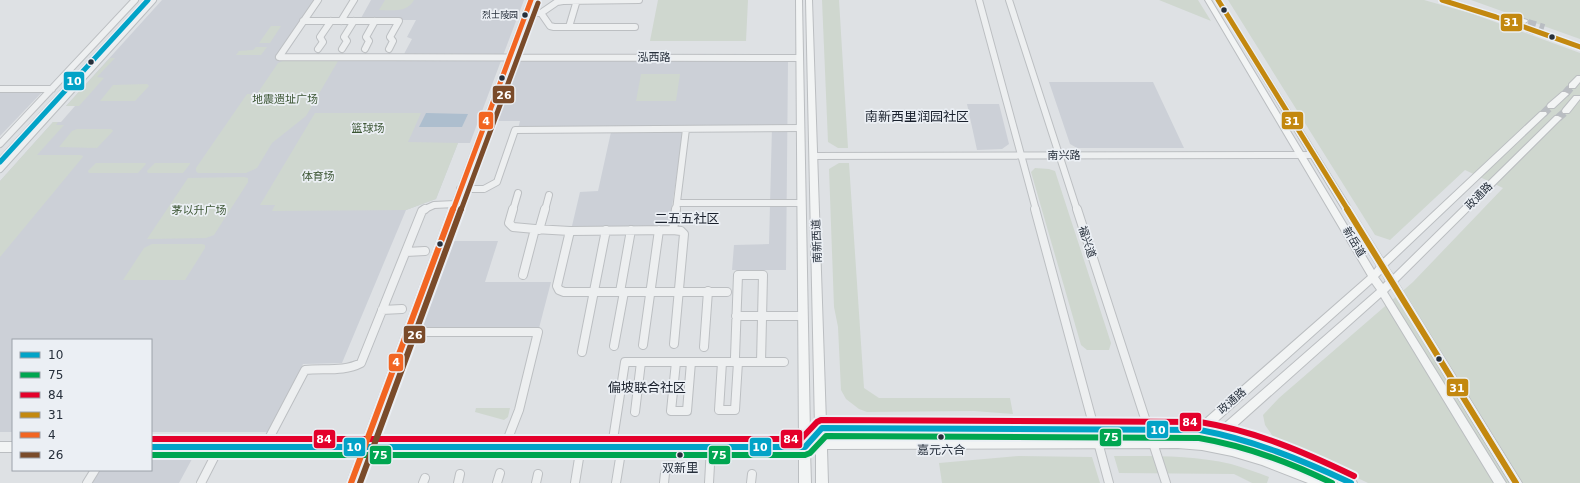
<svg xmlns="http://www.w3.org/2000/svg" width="1580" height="483" viewBox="0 0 1580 483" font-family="'DejaVu Sans','Noto Sans SC',sans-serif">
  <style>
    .built { fill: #ccd0d7 }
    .green { fill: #cfd7cf }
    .water { fill: #adbece }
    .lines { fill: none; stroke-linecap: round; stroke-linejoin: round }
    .major-tunnel { stroke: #b9bdc2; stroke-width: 8; stroke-dasharray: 8 4; stroke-linecap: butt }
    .minor-far1-casing { stroke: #bcbfc2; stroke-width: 8 }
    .minor-casing { stroke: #bcbfc2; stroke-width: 10 }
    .major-casing { stroke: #bbbec1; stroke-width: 2 }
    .minor-far1 { stroke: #edeff0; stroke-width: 6 }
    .minor { stroke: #edeff0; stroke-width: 8 }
    .major { fill: #f2f4f4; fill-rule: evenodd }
    .bus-1-far1-casing { stroke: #ebeff4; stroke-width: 8 }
    .bus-1-casing { stroke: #ebeff4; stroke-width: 10 }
    .bus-2-casing { stroke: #ebeff4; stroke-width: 10 }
    .bus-3-casing { stroke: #ebeff4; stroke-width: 10 }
    .bus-4-far1-casing { stroke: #ebeff4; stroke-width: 8 }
    .bus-4-casing { stroke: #ebeff4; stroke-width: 10 }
    .bus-5-far1-casing { stroke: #ebeff4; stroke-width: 8 }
    .bus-5-casing { stroke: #ebeff4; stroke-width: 10 }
    .bus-6-far1-casing { stroke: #ebeff4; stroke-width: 8 }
    .bus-6-casing { stroke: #ebeff4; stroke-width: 10 }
    .bus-1-far1 { stroke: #02a3c7; stroke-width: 5 }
    .bus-1 { stroke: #02a3c7; stroke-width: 6 }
    .bus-2 { stroke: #00a651; stroke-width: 6 }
    .bus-3 { stroke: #e4002b; stroke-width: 6 }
    .bus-4-far1 { stroke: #c3880f; stroke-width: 5 }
    .bus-4 { stroke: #c3880f; stroke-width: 6 }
    .bus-5-far1 { stroke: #f26522; stroke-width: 5 }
    .bus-5 { stroke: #f26522; stroke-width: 6 }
    .bus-6-far1 { stroke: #7a4b2a; stroke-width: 5 }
    .bus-6 { stroke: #7a4b2a; stroke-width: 6 }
    .bus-dot { fill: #262f3b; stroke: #ebeff4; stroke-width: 1.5 }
    .labels { text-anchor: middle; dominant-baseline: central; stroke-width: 3.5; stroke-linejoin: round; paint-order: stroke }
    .far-bus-label { font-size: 9px; fill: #262f3b; stroke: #ebeff4; text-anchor: end }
    .street-label { font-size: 11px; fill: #262f3b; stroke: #ebeff4 }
    .park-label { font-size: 11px; fill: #3c5634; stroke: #ebeff4 }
    .near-bus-label { font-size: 12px; fill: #262f3b; stroke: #ebeff4 }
    .quarter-label { font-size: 13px; fill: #19202c; stroke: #ebeff4 }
    .line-badge { stroke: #ebeff4; stroke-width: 1.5 }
    .badge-label { font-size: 11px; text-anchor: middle; font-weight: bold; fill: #fff }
  </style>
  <rect width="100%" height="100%" fill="#dee1e4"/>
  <path class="built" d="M162,0H322L286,54H404L412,39L407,37L416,20H360L371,0H524L470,143H458L436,199L406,210L342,363L303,364L270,432H151V340H13V432H0V181L53,122H61L75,106H66Z
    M517,60L788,62L786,270H732L734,245L769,244L772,127H684L669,226H572L580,192L598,191L611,132H517L520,121H495Z
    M1049,82H1153L1184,148H1077L1070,144Z
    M0,87H47L0,136Z
    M967,104H999L1009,144L1002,149L977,150Z
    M453,241H498L485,282H551L538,332H420Z
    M192,459L179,483H91L98,470H151V460Z"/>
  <path class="green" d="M385,0H414C407,13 392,10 379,10Z
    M658,0H748L746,41H650Z
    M822,0H839L848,148H838L828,142Z
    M1159,0H1198L1211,21Z
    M1228,0H1424L1473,14L1580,53V483H1368L1274,438L1265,425L1263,415L1279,398L1413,282L1503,188L1465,170L1390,240L1375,235Z
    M1471,0H1580V39Z
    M271,26H281L270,43H259Z
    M256,47H267L261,55H236L239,51L253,50Z
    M110,58H115L97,77L104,78L79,106H66Z
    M287,59H335L338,61L306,116L272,143L257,168L246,173H198L196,171V168L247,94H257L278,63Z
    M641,74H680L676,101H636Z
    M147,84L149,86L135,101H100L113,85Z
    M315,113H421L408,142L458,143L436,199L406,210L272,211L275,205H260Z
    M53,122H58L56,125H64L37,155H80L83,156L82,158L0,257V181Z
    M77,129H111L113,131L97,148L59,147L72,131Z
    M96,163H145L146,164L138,173H89L88,171Z
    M155,163H190V164L183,173H148L147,171Z
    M839,163H849L864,388L879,398H1010L1013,414L974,411L867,412L859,409L846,399L841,390L838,327L834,307L829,169Z
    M1035,168L1049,169L1055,171L1111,343L1109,350H1087L1081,345L1031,172Z
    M244,177L248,178V182L214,235L206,238L147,239L188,178Z
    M152,244H202L205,245V248L185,280H123L144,248Z
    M476,408H510L508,417L504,420L475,412Z
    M1019,456L1092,457L1100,483H942L939,463Z
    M1114,456C1153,456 1193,455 1231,464C1244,468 1257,472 1269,477L1267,483H1252L1234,474L1119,473Z"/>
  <path class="water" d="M426,113L468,114L462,127H419Z"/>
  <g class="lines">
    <path class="major-tunnel" d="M1528,23L1544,28
      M1516,24L1535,31
      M1565,94L1572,86
      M1543,114L1551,106
      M1558,118L1566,111"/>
    <g class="minor-far1-casing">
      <path id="minor-far1" d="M979,0L1036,210
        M1009,0L1077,210
        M526,13H541L550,26L554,27H635
        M541,13L557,2L563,1L639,0
        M303,21H399L390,37L393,41L389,49
        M341,21L354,0
        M569,27L577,0
        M318,49L323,42L320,37L331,21
        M342,49L347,41L344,37L354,21
        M365,49L369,41L366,37L375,21
        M279,57L799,58
        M279,57L318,0
        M0,89H52
        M0,144L135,0
        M814,156L1314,155
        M0,169L153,0
        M460,189H484L497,182L515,130L800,128
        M677,203H801
        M423,210L434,205L455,204
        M453,210L531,0
        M513,210L518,193
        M545,210L549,195
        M676,210L686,129"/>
    </g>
    <g class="minor-casing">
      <path id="minor" d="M513,209L509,223L513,227L535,229
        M1035,209L1109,483
        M1077,209L1166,483
        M539,230L545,209
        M673,230L681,231L684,234L674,344
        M570,231L673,230L676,209
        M406,252L425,251
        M523,275L535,229L570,231L557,286L559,290L564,292H727
        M620,292L631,230
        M382,310L402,309
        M736,316H803
        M407,332H538L519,410L505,446
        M643,345L659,230
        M614,346L624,292
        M704,347L708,291
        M582,352L606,230
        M735,357L738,275H763L761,362
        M676,362L671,411H687L691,362
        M722,362L719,410H735L738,362
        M635,412L641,362
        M265,446L305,370C324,368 344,372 361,363L422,211L425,209
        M612,446L625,362H784
        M87,483L95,470
        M201,483L220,446
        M351,483L453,209
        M423,483L425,478
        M458,483L460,474
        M497,483L500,473
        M536,483L538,474
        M575,483L581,446
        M616,483L622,446
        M664,483L665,473
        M709,483L711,447
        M751,483L752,474"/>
    </g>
    <g class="major-casing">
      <path id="major" d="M144,0H151L3,164L0,165V157Z
        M796,0H802L810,434L815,428L806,0H812L826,423L1198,425L1368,276L1205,0H1211L1374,270L1377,266L1215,0H1221L1383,259L1540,112H1546L1547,114L1387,266L1393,275L1555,116H1558L1562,118L1397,282L1522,483H1510L1391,288L1387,292L1506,483H1494L1381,297L1231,431C1274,441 1315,460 1355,479L1357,483H1339L1275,454L1221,438L1215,442C1253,449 1289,464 1325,479L1327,483H1308L1262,465L1232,456L1202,450L1178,448L827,449L828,483H816V450L810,451L811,483H799V452H151V442H799ZM1382,273L1386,281L1383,284L1378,277ZM1372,283L1377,290L1219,428L1211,427ZM826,433L1195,435V439L1159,438L826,439Z
        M1439,0H1449L1519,24L1516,26L1514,25Z
        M1509,14L1527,20L1528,21L1525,23L1507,17V15Z
        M1535,29L1580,45V49L1533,32V30Z
        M1577,76H1580V82L1575,88H1569V84Z
        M1562,92H1565L1569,94L1554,108H1548L1547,106L1548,104Z
        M1574,96H1580V99L1569,113H1563L1562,111L1563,109Z
        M0,442H13V452H0Z"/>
    </g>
    <use href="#minor-far1" class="minor-far1"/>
    <use href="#minor" class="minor"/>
    <use href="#major" class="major"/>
    <g class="bus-1-far1-casing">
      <path id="bus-1-far1" d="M0,162L148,0"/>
    </g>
    <g class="bus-1-casing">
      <path id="bus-1" d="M151,447H805L822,428L1200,430C1253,440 1302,460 1351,483"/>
    </g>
    <g class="bus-2-casing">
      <path id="bus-2" d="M151,455H805L810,453L826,436L1199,438C1246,446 1289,462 1332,483"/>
    </g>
    <g class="bus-3-casing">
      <path id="bus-3" d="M151,439H801L817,422L821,420L1200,422C1255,431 1304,452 1354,476"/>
    </g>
    <g class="bus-4-far1-casing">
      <path id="bus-4-far1" d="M1218,0L1348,210
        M1442,0L1496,17L1580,47"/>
    </g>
    <g class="bus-4-casing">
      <path id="bus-4" d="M1347,209L1516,483"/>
    </g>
    <g class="bus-5-far1-casing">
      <path id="bus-5-far1" d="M453,210L531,0"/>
    </g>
    <g class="bus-5-casing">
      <path id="bus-5" d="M351,483L453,209"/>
    </g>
    <g class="bus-6-far1-casing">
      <path id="bus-6-far1" d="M461,210L538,3"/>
    </g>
    <g class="bus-6-casing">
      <path id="bus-6" d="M360,483L461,209"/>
    </g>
    <use href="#bus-1-far1" class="bus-1-far1"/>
    <use href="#bus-1" class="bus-1"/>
    <use href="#bus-2" class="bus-2"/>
    <use href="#bus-3" class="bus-3"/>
    <use href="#bus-4-far1" class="bus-4-far1"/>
    <use href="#bus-4" class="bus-4"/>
    <use href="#bus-5-far1" class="bus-5-far1"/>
    <use href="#bus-5" class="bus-5"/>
    <use href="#bus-6-far1" class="bus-6-far1"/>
    <use href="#bus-6" class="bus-6"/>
  </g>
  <g class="bus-dot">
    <circle cx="1224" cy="10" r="3.5"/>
    <circle cx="525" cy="15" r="3.5"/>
    <circle cx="1552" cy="37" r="3.5"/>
    <circle cx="91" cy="62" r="3.5"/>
    <circle cx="502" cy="78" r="3.5"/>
    <circle cx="440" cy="244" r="3.5"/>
    <circle cx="1439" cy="359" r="3.5"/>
    <circle cx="941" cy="437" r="3.5"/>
    <circle cx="680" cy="455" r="3.5"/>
  </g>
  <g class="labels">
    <g class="far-bus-label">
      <text x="518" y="15">烈士陵园</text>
    </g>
    <g class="street-label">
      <text x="654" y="57">泓西路</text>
      <text x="1064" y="155">南兴路</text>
      <text transform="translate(1479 196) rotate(-45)">政通路</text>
      <text transform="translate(817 241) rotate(-92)">南新西道</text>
      <text transform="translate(1087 242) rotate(72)">福兴道</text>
      <text transform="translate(1354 242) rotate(59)">新岳道</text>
      <text transform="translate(1232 401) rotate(-41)">政通路</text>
    </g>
    <g class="park-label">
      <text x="285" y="99">地震遗址广场</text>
      <text x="368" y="128">篮球场</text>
      <text x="318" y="176">体育场</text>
      <text x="199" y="210">茅以升广场</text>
    </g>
    <g class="near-bus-label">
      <text x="941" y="450">嘉元六合</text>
      <text x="680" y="468">双新里</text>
    </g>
    <g class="quarter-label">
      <text x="917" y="116">南新西里润园社区</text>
      <text x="687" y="218">二五五社区</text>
      <text x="647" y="387">偏坡联合社区</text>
    </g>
  </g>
  <g class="line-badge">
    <rect x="1500" y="13" width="23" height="19" rx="4" fill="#c3880f"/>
    <rect x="63" y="71" width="22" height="20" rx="4" fill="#02a3c7"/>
    <rect x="492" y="85" width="23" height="19" rx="4" fill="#7a4b2a"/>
    <rect x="478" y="111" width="16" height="19" rx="4" fill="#f26522"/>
    <rect x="1281" y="111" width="23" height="19" rx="4" fill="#c3880f"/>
    <rect x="403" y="325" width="23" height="19" rx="4" fill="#7a4b2a"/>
    <rect x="388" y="353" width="16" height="19" rx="4" fill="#f26522"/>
    <rect x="1446" y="378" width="23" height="19" rx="4" fill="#c3880f"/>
    <rect x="1179" y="412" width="23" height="20" rx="4" fill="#e4002b"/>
    <rect x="1146" y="420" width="23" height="19" rx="4" fill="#02a3c7"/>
    <rect x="1099" y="428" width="23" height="19" rx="4" fill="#00a651"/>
    <rect x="313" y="429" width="23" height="20" rx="4" fill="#e4002b"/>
    <rect x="780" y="429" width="23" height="20" rx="4" fill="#e4002b"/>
    <rect x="343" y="437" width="23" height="20" rx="4" fill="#02a3c7"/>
    <rect x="749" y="437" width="23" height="20" rx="4" fill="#02a3c7"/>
    <rect x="369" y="445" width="23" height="20" rx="4" fill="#00a651"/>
    <rect x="708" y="445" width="23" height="20" rx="4" fill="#00a651"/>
  </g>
  <g class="badge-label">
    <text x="1511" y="26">31</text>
    <text x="74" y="85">10</text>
    <text x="504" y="99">26</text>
    <text x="486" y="125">4</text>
    <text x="1292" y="125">31</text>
    <text x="415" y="339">26</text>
    <text x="396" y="366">4</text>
    <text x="1457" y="392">31</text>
    <text x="1190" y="426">84</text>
    <text x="1158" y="434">10</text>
    <text x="1111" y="441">75</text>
    <text x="324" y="443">84</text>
    <text x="791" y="443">84</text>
    <text x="354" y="451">10</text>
    <text x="760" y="451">10</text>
    <text x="380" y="459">75</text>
    <text x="719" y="459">75</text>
  </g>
  <rect x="12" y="339" width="140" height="132" fill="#ebeff4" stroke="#9ca2aa"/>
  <rect x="20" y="352" width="20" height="6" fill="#02a3c7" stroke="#9ca2aa"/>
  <text x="48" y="359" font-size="12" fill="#262f3b">10</text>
  <rect x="20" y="372" width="20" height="6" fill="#00a651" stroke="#9ca2aa"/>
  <text x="48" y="379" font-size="12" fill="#262f3b">75</text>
  <rect x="20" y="392" width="20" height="6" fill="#e4002b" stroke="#9ca2aa"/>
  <text x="48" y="399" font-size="12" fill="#262f3b">84</text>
  <rect x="20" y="412" width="20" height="6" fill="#c3880f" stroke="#9ca2aa"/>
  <text x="48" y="419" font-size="12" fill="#262f3b">31</text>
  <rect x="20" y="432" width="20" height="6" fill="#f26522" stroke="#9ca2aa"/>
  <text x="48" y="439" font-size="12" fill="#262f3b">4</text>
  <rect x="20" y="452" width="20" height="6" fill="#7a4b2a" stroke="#9ca2aa"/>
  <text x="48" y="459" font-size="12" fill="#262f3b">26</text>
</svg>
